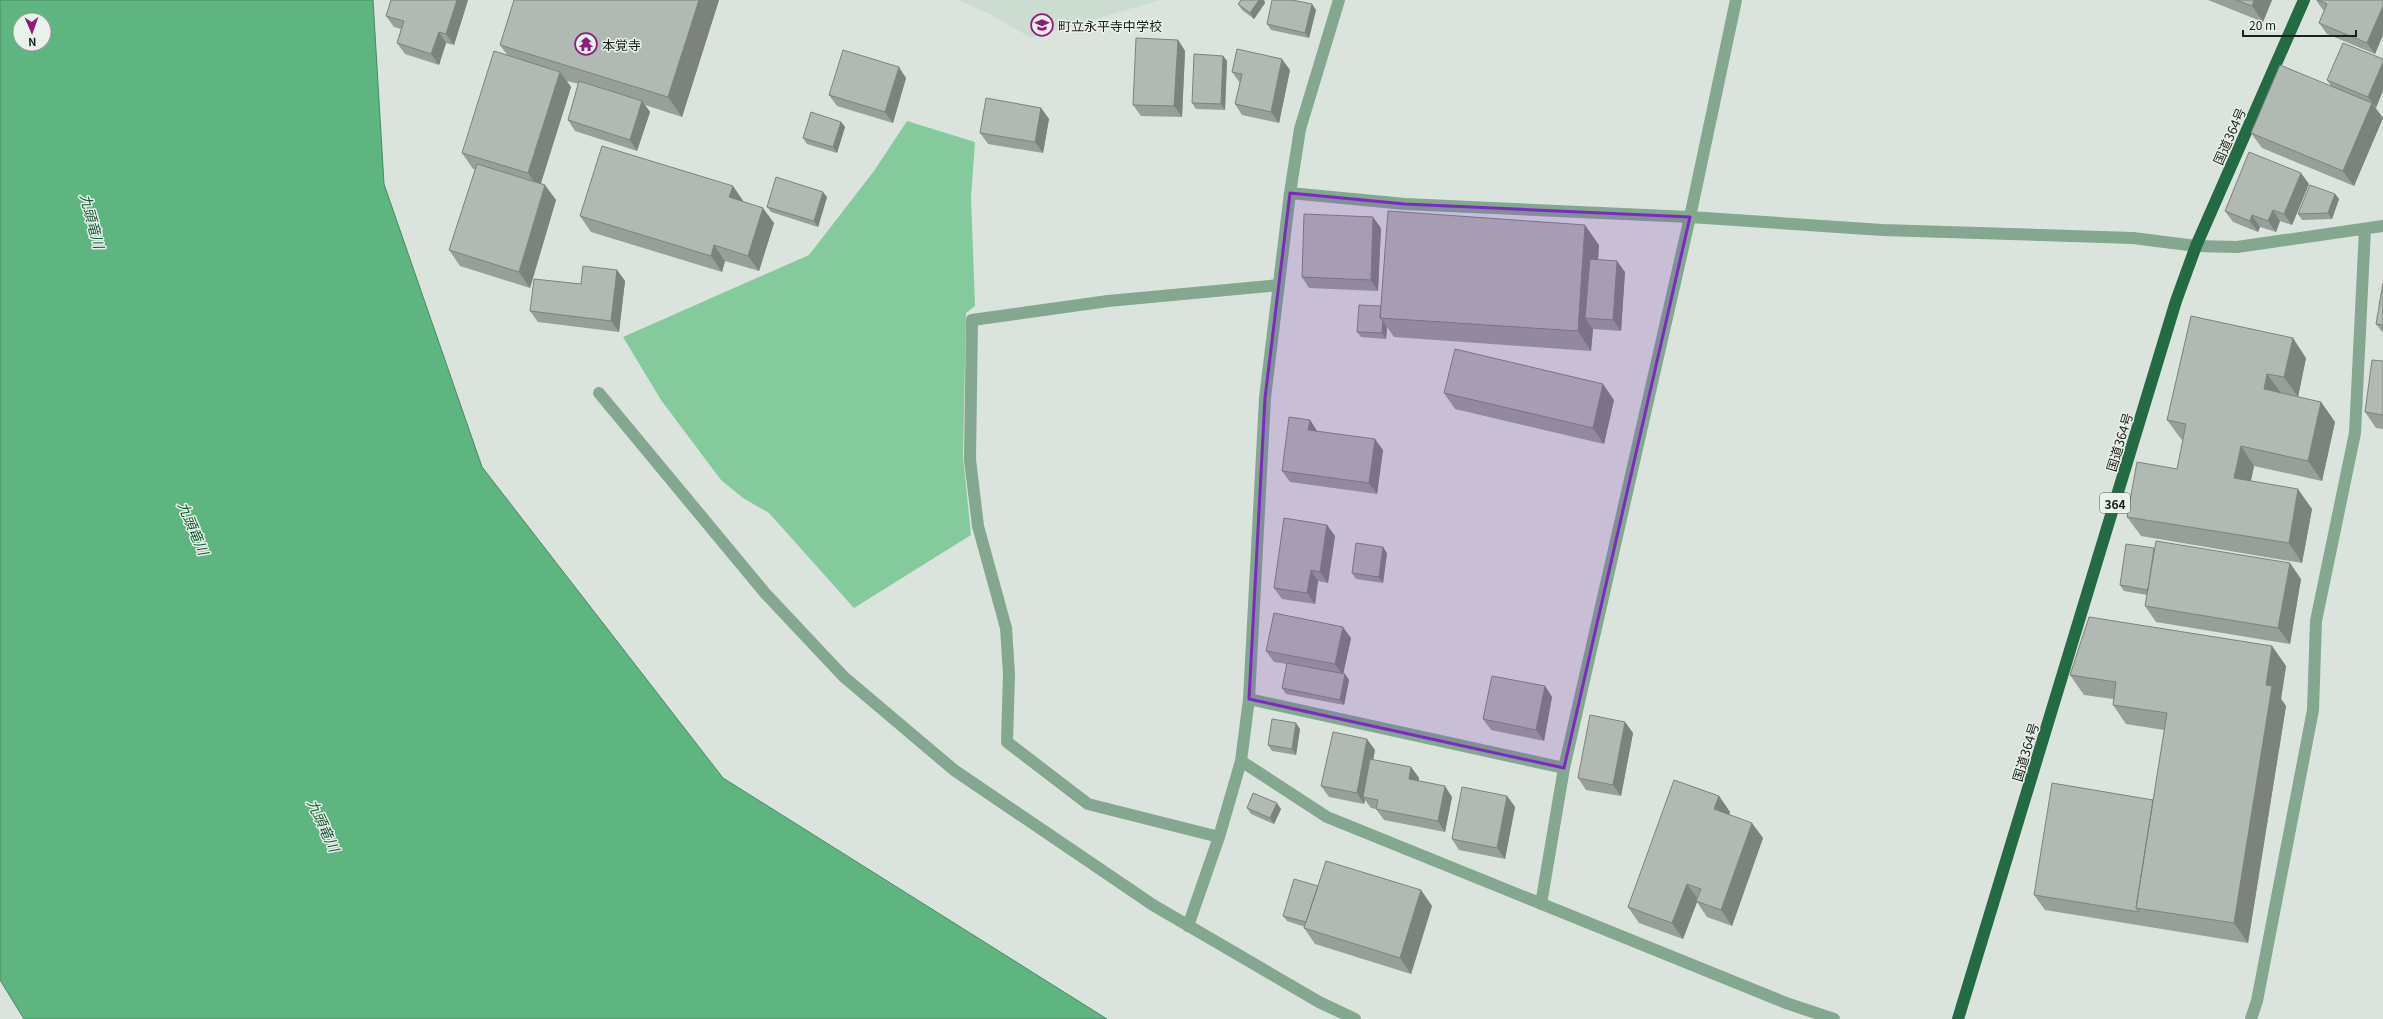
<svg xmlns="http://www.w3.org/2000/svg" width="2383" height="1019" viewBox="0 0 2383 1019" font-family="Georgia,'Noto Sans JP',serif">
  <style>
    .built { fill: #ccdcd1 }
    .green { fill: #84ca9c }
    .water { fill: #5eb580; stroke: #4a8862; fill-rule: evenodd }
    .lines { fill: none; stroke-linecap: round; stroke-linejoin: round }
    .minor { stroke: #84a78f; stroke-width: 12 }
    .trunk { stroke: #246a42; stroke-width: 12 }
    .wall { fill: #989f9a }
    .shaded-wall { fill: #7c827d }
    .building { fill: #b1b9b3; stroke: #7c827d }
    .marked { fill: #7b2cbf; fill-opacity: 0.2; stroke: #7b2cbf; stroke-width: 3; stroke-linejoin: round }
    .labels { text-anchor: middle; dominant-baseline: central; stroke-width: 3; stroke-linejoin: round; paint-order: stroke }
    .shield { fill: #e8f1ea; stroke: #595e5a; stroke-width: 1 }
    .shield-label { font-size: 12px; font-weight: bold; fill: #1c1f1d }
    .poi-label { font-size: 13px; fill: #1c1f1d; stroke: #e8f1ea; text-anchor: start }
    .street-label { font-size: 13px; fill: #1c1f1d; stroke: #e8f1ea }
    .water-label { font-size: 14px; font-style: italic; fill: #155633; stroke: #e8f1ea }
  </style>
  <rect width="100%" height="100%" fill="#dbe3dd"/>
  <path class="built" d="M958,0H1160L1031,38L986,12Z"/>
  <path class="green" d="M907,121L975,142L971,197L975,306L966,313L963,456L971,535L854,608L769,513L743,498L721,480L661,400L623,337L809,255L874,171Z"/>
  <path class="water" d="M0,0H373L384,184L482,467L723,778L1107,1019H24L0,980ZM20,20H44V44H20Z"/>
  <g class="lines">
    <path class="minor" d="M1339,0L1300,129L1290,193L1265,398L1249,699L1241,761L1327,817L1786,1003L1834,1019
      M1290,193L1405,204L1690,217L1882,230L2133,238L2196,246L2237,247L2383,226
      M599,393L765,593L844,677L954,770L1153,905L1319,1002L1355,1019
      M1249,699L1564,768
      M1219,837L1088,804L1007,742L1009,674L1006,628L978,526L970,460L972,320L1108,301L1279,285
      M1541,904L1564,768L1690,217L1736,0
      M1188,926L1219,837L1241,761
      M2251,1019L2257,1001L2313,710L2316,621L2355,433L2365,229"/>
    <path class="trunk" d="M1958,1019L2176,301L2196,246L2304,0"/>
  </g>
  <path class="wall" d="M391,0H468L454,45L446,43L439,65L405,54L397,43L401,29L394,27L386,16Z
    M514,0H719L682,117L645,105L650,112L637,151L575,131L568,120L579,84L567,81L571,87L541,183L556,200L530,288L460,266L449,250L475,169H473L462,153L508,56L500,45Z
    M1241,0H1264L1265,3L1254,19L1242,10L1238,4Z
    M2208,0H2272L2263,22Z
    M2316,0H2383V35L2375,54L2327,34L2319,23L2324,10H2323Z
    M1312,4L1316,10L1309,38L1271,30L1267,24Z
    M1178,40L1185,51L1182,117L1141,116L1133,105Z
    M2343,43L2375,108L2383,118L2354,186L2262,148L2251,133L2331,86L2327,80Z
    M1223,56L1227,61L1225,110L1196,109L1192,103Z
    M1290,70L1279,123L1242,115L1235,104L1240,83L1232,72Z
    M906,78L893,123L837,106L829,95Z
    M1041,108L1049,119L1043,153L988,144L980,133Z
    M841,122L845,127L837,153L807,144L803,138Z
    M2309,184L2292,225L2280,221L2276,232L2260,227L2258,232L2233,222L2225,211Z
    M2335,194L2339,199L2332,219L2302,220L2298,214Z
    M827,197L818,227L771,212L767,207Z
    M743,201L774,223L759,271L725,261L722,272L591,232L580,216Z
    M1381,228L1378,291L1309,288L1302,277Z
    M1599,245L1598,260L1625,272L1621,331L1593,329L1591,351L1394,337L1387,327L1386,339L1361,337L1357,332L1381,306Z
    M617,270L625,281L619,332L538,322L530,311L581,284Z
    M2383,283V333L2376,324Z
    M2191,316L2306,358L2298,397L2321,402L2335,422L2322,481L2254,466L2251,481L2312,509L2302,563L2141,536L2127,517L2177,469L2183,440L2181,439L2167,420Z
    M2383,361V429L2376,428L2365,412Z
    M1444,393L1614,400L1604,444L1455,409Z
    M1310,420L1317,431V432L1383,450L1377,494L1290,482L1282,471Z
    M1327,525L1335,536L1328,583L1318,581L1315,604L1282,599L1274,588Z
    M1387,553L1383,583L1356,579L1352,573Z
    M2301,579L2290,644L2156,622L2145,606L2147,595L2124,591L2120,585Z
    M1351,638L1343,674H1345L1349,680L1344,705L1286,694L1282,688L1287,664L1274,662L1266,651Z
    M2272,646L2286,666L2281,699L2286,706L2248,943L2045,910L2034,895L2153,800L2164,730L2126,724L2113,705V699L2084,695L2070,675Z
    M1545,686L1552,697L1544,741L1491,730L1483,719Z
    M1625,722L1633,733L1621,796L1586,790L1578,778Z
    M1300,729L1296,755L1272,751L1268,745Z
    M1375,750L1373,760L1411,767L1419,778V781L1452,797L1445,832L1384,820L1376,809L1371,808L1365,800L1364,804L1329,797L1321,786Z
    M1507,796L1515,807L1505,859L1459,850L1452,839Z
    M1719,796L1730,812L1729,814L1763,838L1732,926L1707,917L1697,902L1683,939L1639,923L1628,907Z
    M1247,808L1281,809L1274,824L1251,814Z
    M1318,886L1432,906L1411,974L1315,944L1304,928L1305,927L1287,921L1283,916Z"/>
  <path class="shaded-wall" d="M457,0H468L454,45L446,34Z
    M699,0H719L682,117L668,97Z
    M1259,0H1264L1265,3L1254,19L1250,13Z
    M2254,0H2272L2263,22L2252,6Z
    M1312,4L1316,10L1309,38L1305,33Z
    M2383,6V35L2375,54L2367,43Z
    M439,32L446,43L439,65L431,54Z
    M1178,40L1185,51L1182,117L1174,106Z
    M1223,56L1227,61L1225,110L1221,104Z
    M1282,59L1290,70L1279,123L1271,112Z
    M2383,62V91L2376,108L2368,97Z
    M899,67L906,78L893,123L885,112Z
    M560,72L571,87L539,189L528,173Z
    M642,101L650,112L637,151L630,140Z
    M2372,103L2383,118L2354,186L2343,171Z
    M1041,108L1049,119L1043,153L1035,142Z
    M841,122L845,127L837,153L833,147Z
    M2301,173L2309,184L2292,225L2284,214Z
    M545,185L556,200L530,288L519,272Z
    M733,186L744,202L729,197Z
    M823,192L827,197L818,227L814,221Z
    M2335,194L2339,199L2332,219L2328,213Z
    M763,208L774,223L759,271L748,256Z
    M2273,210L2280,221L2276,232L2268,221Z
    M2252,215L2260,227L2258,232L2250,221Z
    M1373,217L1381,228L1378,291L1371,280Z
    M1585,225L1599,245L1594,318H1585L1593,329L1591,351L1578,331Z
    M714,245L725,261L722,272L711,256Z
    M1617,261L1625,272L1621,331L1613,320Z
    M617,270L625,281L619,332L611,321Z
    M1383,321L1387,327L1386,339L1382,333Z
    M2293,338L2306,358L2298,397L2284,377Z
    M2267,374L2281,393L2264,389Z
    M1603,384L1614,400L1604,444L1593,428Z
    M2321,402L2335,422L2322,481L2308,461Z
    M1310,420L1317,431L1316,441L1308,430Z
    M1375,439L1383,450L1377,494L1369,483Z
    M2241,446L2254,466L2247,498L2234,478Z
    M2298,489L2312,509L2302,563L2289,543Z
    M1327,525L1335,536L1328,583L1320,572Z
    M1383,547L1387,553L1383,583L1379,577Z
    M2290,563L2301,579L2290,644L2278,628Z
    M1311,570L1318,581L1315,604L1307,593Z
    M1343,627L1351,638L1343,675L1335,664Z
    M2272,646L2286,666L2281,699L2286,706L2248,943L2234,923L2266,685Z
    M1345,674L1349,680L1344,705L1340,700Z
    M1545,686L1552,697L1544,741L1536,730Z
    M1625,722L1633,733L1621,796L1613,785Z
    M1296,723L1300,729L1296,755L1292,749Z
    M1367,739L1375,750L1366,797H1363L1365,800L1364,804L1357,793Z
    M1411,767L1419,778L1417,790L1409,779Z
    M1445,786L1452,797L1445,832L1438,821Z
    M1507,796L1515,807L1505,859L1497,848Z
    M1719,796L1730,812L1725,825L1714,809Z
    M1277,803L1281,809L1274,824L1270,818Z
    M1752,823L1763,838L1732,926L1721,910Z
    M1687,884L1698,899L1696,901L1697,902L1683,939L1672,923Z
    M1421,890L1432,906L1411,974L1400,958Z"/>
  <path class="building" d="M391,0H457L446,34L439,32L431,54L397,43L404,21L386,16Z
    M514,0H699L668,97L500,45Z
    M1241,0H1259L1250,13L1238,4Z
    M1272,0H1292L1312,4L1305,33L1267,24Z
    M2236,0H2254L2252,6Z
    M2318,0H2383V6L2367,43L2319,23L2327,4Z
    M1136,38L1178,40L1174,106L1133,105Z
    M2343,43L2383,59V62L2368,97L2327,80Z
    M1237,49L1282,59L1271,112L1235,104L1242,74L1232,72Z
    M843,50L899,67L885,112L829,95Z
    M494,51L560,72L528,173L462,153Z
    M1194,54L1223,56L1221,104L1192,103Z
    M2280,65L2372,103L2343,171L2251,133Z
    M579,81L642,101L630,140L568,120Z
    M986,98L1041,108L1035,142L980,133Z
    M811,112L841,122L833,147L803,138Z
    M602,146L733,186L729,197L763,208L748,256L714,245L711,256L580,216Z
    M2249,152L2301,173L2284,214L2273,210L2268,221L2252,215L2250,221L2225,211Z
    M477,164L545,185L519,272L449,250Z
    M776,177L823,192L814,221L767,207Z
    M2310,185L2335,194L2328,213L2298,214Z
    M1388,211L1585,225L1578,331L1380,318Z
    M1304,214L1373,217L1371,280L1302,277Z
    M1590,259L1617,261L1613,320L1585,318Z
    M583,266L617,270L611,321L530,311L534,279L581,284Z
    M2383,283V325L2376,324Z
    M1359,305L1381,306L1380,318L1383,321L1382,333L1357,332Z
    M2191,316L2293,338L2284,377L2267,374L2264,389L2321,402L2308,461L2241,446L2234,478L2298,489L2289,543L2127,517L2137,462L2177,469L2186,424L2167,420Z
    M1455,349L1603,384L1593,428L1444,393Z
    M2372,360L2383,361V415L2365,412Z
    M1289,417L1310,420L1308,430L1375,439L1369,483L1282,471Z
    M1284,518L1327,525L1320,572L1311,570L1307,593L1274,588Z
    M2156,541L2290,563L2278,628L2145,606Z
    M1356,543L1383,547L1379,577L1352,573Z
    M2126,544L2154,548L2148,590L2120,585Z
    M1274,613L1343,627L1335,664L1266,651Z
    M2089,617L2272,646L2266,685L2272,686L2234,923L2136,908L2167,713L2113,705L2116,682L2070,675Z
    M1287,663L1345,674L1340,700L1282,688Z
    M1492,676L1545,686L1536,730L1483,719Z
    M1590,715L1625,722L1613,785L1578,778Z
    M1272,719L1296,723L1292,749L1268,745Z
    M1333,732L1367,739L1357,793L1321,786Z
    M1370,759L1411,767L1409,779L1445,786L1438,821L1376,809L1378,800L1363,797Z
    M1674,780L1719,796L1714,809L1752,823L1721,910L1696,901L1701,889L1687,884L1672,923L1628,907Z
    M2052,783L2153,800L2136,908L2139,912L2034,895Z
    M1462,787L1507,796L1497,848L1452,839Z
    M1253,793L1277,803L1270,818L1247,808Z
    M1326,861L1421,890L1400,958L1304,928Z
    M1294,879L1318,886L1306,922L1283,916Z"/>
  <path class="marked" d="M1290,193L1405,204L1690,217L1564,768L1249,699L1265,398Z"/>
  <defs>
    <g id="school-ring" transform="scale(1.15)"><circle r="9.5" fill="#e8f1ea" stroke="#8e1c7d" stroke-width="1.5"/><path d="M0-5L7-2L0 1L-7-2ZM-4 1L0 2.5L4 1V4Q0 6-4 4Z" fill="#8e1c7d"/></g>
    <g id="temple-ring" transform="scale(1.15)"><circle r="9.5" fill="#e8f1ea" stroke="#8e1c7d" stroke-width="1.5"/><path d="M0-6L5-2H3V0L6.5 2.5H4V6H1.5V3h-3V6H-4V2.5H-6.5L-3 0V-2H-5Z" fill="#8e1c7d"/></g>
  </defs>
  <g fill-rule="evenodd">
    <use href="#school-ring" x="1042" y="25"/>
    <use href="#temple-ring" x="586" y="44"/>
  </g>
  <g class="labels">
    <rect class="shield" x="2100" y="493" width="30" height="20" rx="3"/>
    <g class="shield-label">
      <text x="2115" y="503">364</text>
    </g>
    <g class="poi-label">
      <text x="1058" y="25">町立永平寺中学校</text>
      <text x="602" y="44">本覚寺</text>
    </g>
    <g class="street-label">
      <text transform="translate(2229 136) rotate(-66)">国道364号</text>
      <text transform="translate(2119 442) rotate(-73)">国道364号</text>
      <text transform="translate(2025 752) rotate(-73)">国道364号</text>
    </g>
    <g class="water-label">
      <text transform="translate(93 221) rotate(75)">九頭竜川</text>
      <text transform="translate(194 528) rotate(67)">九頭竜川</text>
      <text transform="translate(324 825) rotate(65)">九頭竜川</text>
    </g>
  </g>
  <g transform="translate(32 32) rotate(178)"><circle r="19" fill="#e8f1ea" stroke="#969d98"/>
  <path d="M0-3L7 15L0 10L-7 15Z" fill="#8e1c7d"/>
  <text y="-6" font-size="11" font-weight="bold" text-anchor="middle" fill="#1c1f1d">N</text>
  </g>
  <path d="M2243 30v6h113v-6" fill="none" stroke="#1c1f1d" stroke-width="2"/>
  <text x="2249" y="30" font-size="12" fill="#1c1f1d" stroke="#e8f1ea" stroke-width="3" paint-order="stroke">20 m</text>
</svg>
